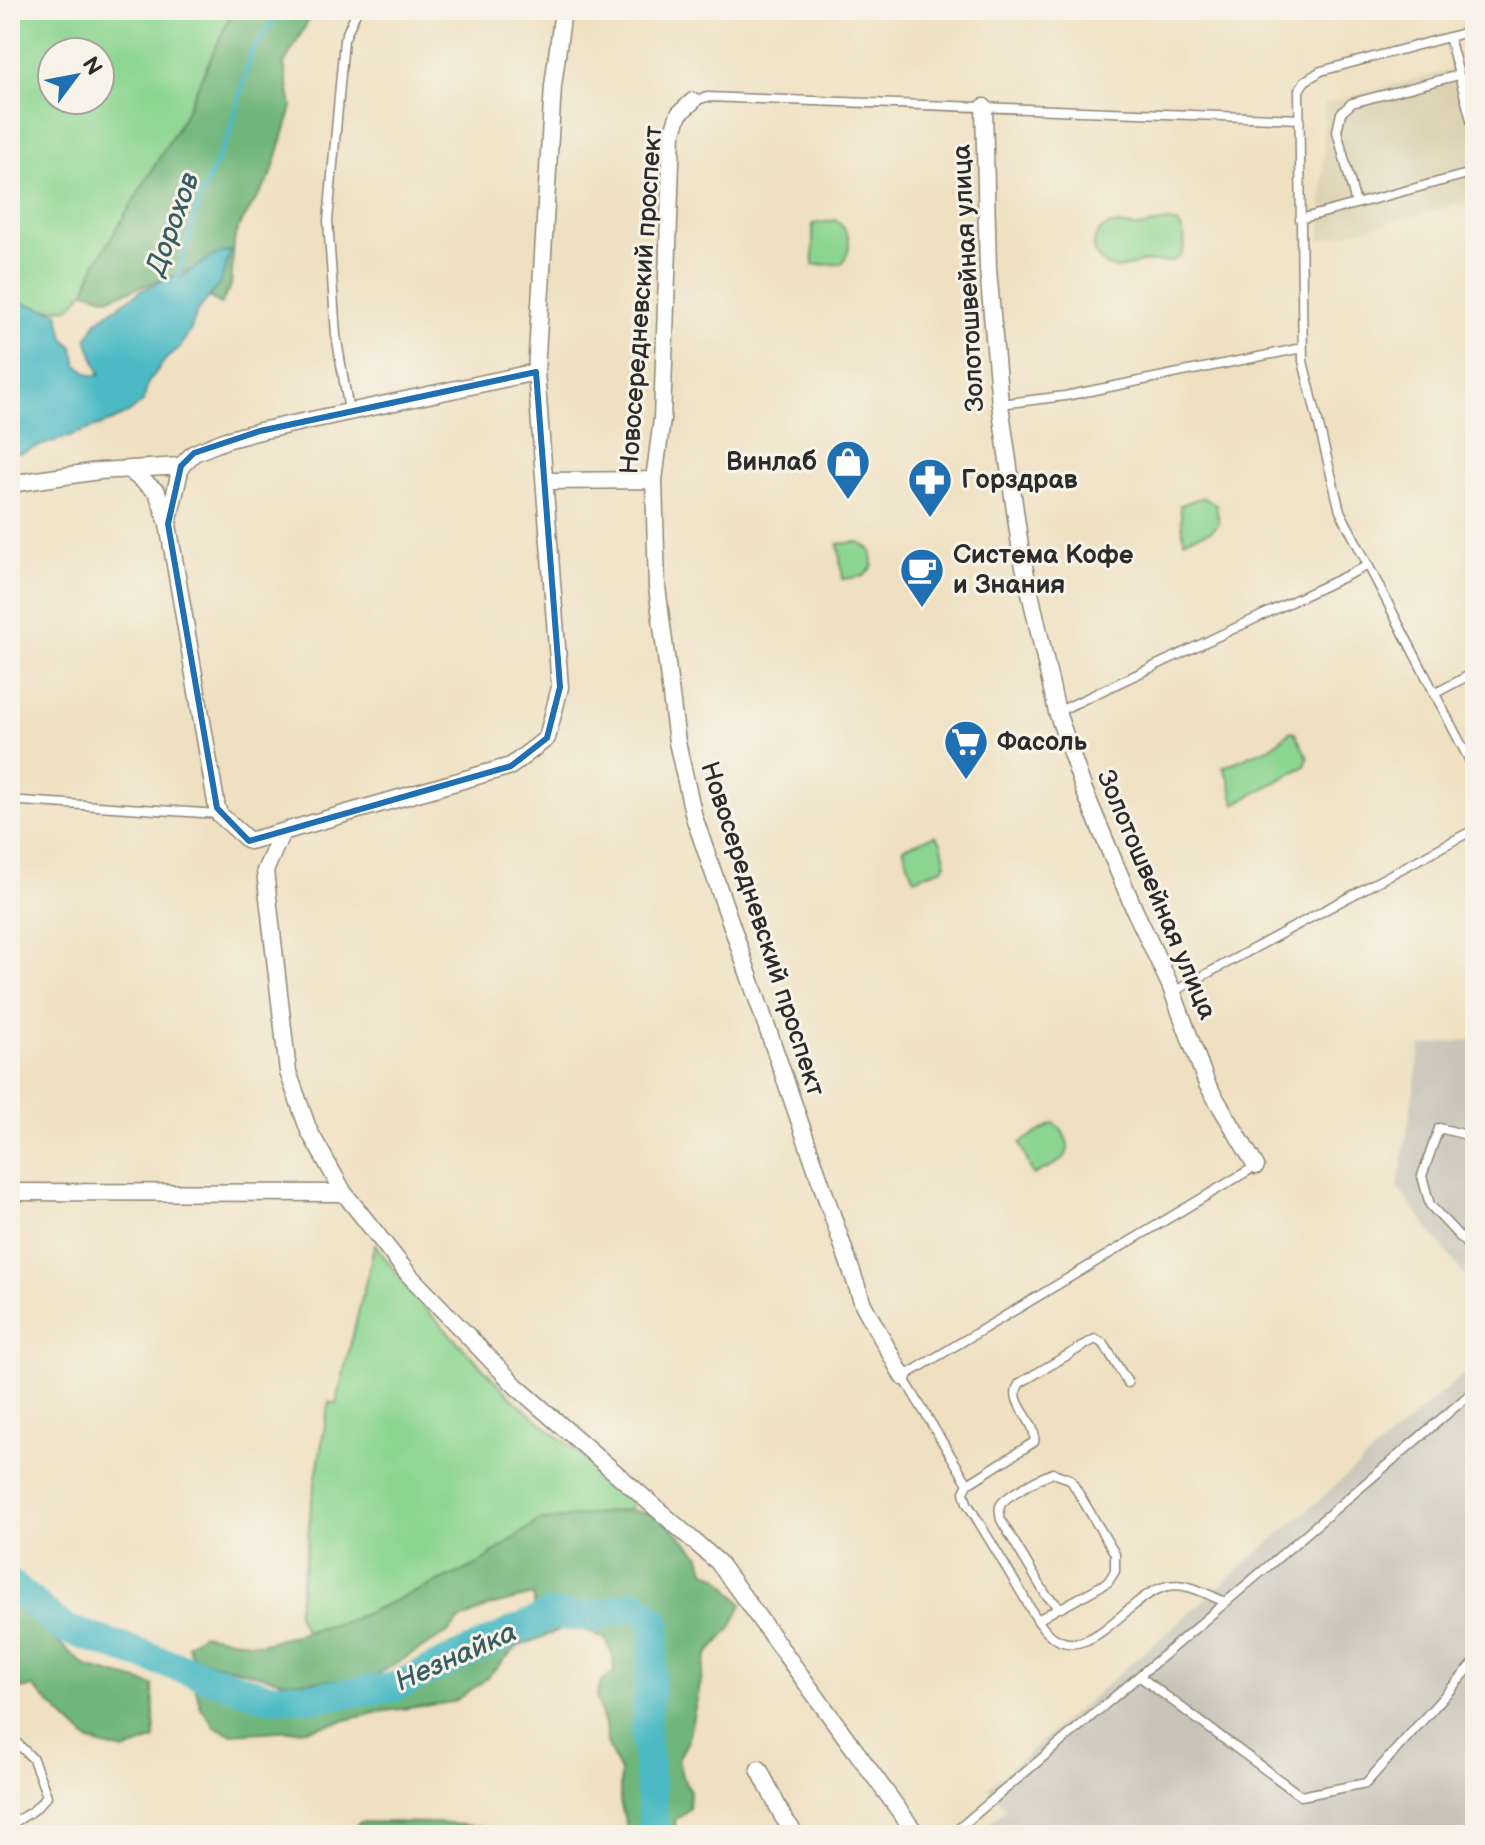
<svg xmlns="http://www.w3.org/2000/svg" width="1485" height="1845" viewBox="0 0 1485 1845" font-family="'Balsamiq Sans',sans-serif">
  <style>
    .built { fill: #dcd0b1 }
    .industrial { fill: #c8c4b8 }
    .green { fill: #8bd590; stroke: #5b805e; stroke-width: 2; fill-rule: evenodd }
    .forest { fill: #70b67a; stroke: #4e7052; stroke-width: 2 }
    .water { fill: #4bbac4; stroke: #3b7278; stroke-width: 2 }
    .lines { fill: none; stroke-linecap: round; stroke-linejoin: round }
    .stream { stroke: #4bbac4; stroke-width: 5 }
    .river { stroke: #4bbac4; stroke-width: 30 }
    .lane-casing { stroke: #8d8676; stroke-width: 11 }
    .street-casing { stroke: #8d8676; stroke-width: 19 }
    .lane { stroke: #fff; stroke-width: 8 }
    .street { stroke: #fff; stroke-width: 16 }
    .marked { fill: none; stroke: #1f6fb2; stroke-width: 6; stroke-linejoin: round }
    .labels { text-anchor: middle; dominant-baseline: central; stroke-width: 6; stroke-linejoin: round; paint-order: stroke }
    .street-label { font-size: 26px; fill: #2b2b2b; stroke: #f7f3e8 }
    .poi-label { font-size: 26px; font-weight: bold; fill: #2b2b2b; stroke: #f7f3e8; text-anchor: start }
    .water-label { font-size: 28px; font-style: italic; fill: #365d61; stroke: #f7f3e8 }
  </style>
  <rect width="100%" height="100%" fill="#f7f3e8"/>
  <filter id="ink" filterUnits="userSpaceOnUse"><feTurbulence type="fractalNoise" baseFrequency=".0125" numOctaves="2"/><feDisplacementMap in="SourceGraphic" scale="16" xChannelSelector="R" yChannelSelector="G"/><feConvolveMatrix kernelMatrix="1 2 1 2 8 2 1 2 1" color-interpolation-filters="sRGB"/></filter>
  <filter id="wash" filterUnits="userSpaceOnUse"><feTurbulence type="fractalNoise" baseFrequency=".006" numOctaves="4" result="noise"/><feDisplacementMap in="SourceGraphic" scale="32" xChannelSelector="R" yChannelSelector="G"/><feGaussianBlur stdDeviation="1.8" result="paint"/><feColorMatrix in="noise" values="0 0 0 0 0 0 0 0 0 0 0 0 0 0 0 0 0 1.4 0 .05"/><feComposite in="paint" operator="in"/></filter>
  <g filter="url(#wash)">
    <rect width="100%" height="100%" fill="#efe0c1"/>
    <path class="built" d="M1475,64V200L1321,240L1325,103Z"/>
    <path class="industrial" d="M1475,1039V1290L1398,1188L1421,1046Z
      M1475,1364V1835H975L1006,1809L989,1787Z"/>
    <path class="green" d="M10,10H233L182,120L94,267L85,291L69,308L43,309L10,300ZM52,52H100V100H52Z
      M836,220C851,232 853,248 842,264L813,265V224Z
      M1166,221L1178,224C1189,236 1187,260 1167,262C1159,263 1151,261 1142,262C1133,264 1122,271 1113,268C1093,263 1086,237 1106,227C1115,222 1126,227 1136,227C1146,227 1156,224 1166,221Z
      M1203,497L1216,505L1219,523L1211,531L1184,540L1180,505Z
      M858,542C870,546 875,555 872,567L864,576L843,579L838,544Z
      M1291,731L1295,733L1308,758L1305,766L1235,804L1229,779L1223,767L1271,747Z
      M935,835L941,842L946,863L943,868L914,879L903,848Z
      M1054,1123C1061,1127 1063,1132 1066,1139C1076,1160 1048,1167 1033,1175L1020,1143Z
      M375,1244L415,1298L515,1401L636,1501L628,1510L538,1521L477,1565L348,1621L305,1631L297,1614L308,1541L310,1513L329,1402L336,1404Z"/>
    <path class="forest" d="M233,10H318L307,23L284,64L292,107L271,176L238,228L234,242L231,285L221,304L200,292L190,270L108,298L85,291L94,267L182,120Z
      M628,1510L657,1514L699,1554L705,1570L720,1578L742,1604L731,1628L707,1655L687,1743L678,1759L682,1776L690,1791L689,1809L675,1820L677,1835H629L620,1802V1773L607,1743L606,1728L596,1697L601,1682L614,1672L613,1656L606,1639L577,1627L560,1630L517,1647L481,1683L453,1702L379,1712L309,1729L231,1734L215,1727L201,1707L195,1686L209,1679L237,1690L355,1694L394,1678L429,1675L484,1635L535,1609L533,1595L490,1606L459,1621L448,1633L369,1679L285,1682L192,1657L187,1645L202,1634L260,1644L348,1621L477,1565L538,1521Z
      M10,1601L87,1667L153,1685L155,1739L124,1751L90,1742L33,1687L10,1690Z
      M360,1822C398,1823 479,1820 511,1835H343Z"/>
    <path class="water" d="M231,251L220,283L197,312L191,329L180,347L165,360L148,383L143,402L127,414L110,422L20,453L10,452V300L58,312L64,338L73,347L77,365L90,375H100L87,339L97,321L142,290L173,276L179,278L215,255Z"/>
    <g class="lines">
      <path class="stream" d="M176,283L201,196L231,129L251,53L280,10"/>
      <path class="river" d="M10,1584L63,1628L267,1697H318L394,1687L549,1615L595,1617L635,1604L656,1623L645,1731L655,1835"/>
    </g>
  </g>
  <g filter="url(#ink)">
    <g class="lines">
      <g class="lane-casing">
        <path id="lane" d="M1475,30L1321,71L1305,81L1299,90L1303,361L1340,511L1475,771
          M1449,37L1475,135
          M694,101L707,97L1300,119
          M1356,204L1337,131L1341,113L1352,103L1459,75
          M1300,219L1475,172
          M1000,404L1065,396L1302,348
          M349,411L336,335L328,221L344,40L357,10
          M1434,694L1475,672
          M1057,712L1367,566
          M22,801L218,814
          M1173,992L1475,829
          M1475,1137L1439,1128L1422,1176L1430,1205L1475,1253
          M1128,1383L1104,1344L1095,1339L1020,1383C1005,1402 1039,1421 1034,1442L968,1484L903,1377L1256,1166
          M1053,1473L1070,1479L1115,1554V1571L1108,1582L1061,1608L1046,1595L1001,1520C1000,1515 999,1511 1000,1506C1004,1496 1042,1477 1053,1473Z
          M968,1484L964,1492L967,1503C985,1532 1003,1562 1021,1592C1029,1605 1036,1622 1048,1633C1089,1671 1128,1593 1168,1586C1188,1582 1207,1595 1226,1602
          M1038,1620L1058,1608
          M1139,1676L1475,1390
          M10,1736L33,1759L47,1796L34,1810L10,1825
          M1475,1781V1795
          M951,1835L1139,1676L1301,1796L1366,1783L1475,1662"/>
      </g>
      <g class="street-casing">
        <path id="street" d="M563,10L553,86L536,372L560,687L547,738L511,766L282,832L265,871L288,1072L309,1131L344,1193L409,1275L517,1387L718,1562L917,1835
          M693,101L679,114L672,134L662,419L654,480L657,587L677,742L694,817L863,1304L903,1377
          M984,107L988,269L1000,404L1021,553L1057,712L1084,790L1135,911L1170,985L1207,1084L1256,1166
          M129,470L157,492L168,523
          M545,481L654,480
          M10,484L99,471L181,466
          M282,832L249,841L219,814L217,808L168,524L181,466L194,453L226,440L260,431L536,372
          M10,1192L344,1193
          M759,1769L783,1817L796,1835"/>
      </g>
      <use href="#lane" class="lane"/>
      <use href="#street" class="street"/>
    </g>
  </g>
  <path class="marked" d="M536,372L560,687L547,738L511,766L249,841L217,808L168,524L181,466L194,453L260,431Z"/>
  <defs>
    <g id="shop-pin" transform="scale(2.3)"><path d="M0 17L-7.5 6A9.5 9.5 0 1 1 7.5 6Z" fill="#1f6fb2" stroke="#f7f3e8"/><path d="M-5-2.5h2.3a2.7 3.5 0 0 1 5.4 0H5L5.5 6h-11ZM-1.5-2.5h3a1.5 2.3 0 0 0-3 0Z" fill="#fff"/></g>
    <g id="pharmacy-pin" transform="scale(2.3)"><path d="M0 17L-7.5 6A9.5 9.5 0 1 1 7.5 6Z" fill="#1f6fb2" stroke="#f7f3e8"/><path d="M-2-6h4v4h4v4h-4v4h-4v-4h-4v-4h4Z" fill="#fff"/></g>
    <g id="cafe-pin" transform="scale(2.3)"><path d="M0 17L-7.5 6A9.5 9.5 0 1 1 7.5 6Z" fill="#1f6fb2" stroke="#f7f3e8"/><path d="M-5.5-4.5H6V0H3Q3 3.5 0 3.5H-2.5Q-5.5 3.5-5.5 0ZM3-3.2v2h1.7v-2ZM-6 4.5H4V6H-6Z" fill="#fff"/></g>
    <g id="supermarket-pin" transform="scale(2.3)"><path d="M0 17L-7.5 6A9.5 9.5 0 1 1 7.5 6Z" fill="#1f6fb2" stroke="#f7f3e8"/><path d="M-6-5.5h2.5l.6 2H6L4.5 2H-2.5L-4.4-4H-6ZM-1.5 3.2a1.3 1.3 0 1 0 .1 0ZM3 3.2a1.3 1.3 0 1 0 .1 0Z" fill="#fff"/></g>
  </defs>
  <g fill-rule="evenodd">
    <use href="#shop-pin" x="848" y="462"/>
    <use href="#pharmacy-pin" x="930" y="480"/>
    <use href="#cafe-pin" x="922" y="570"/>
    <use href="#supermarket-pin" x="966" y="742"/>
  </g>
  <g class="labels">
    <g class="street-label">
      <text transform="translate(969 278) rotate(-93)">Золотошвейная улица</text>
      <text transform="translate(642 300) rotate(-86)">Новосередневский проспект</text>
      <text transform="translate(1156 895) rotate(67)">Золотошвейная улица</text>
      <text transform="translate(762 929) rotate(72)">Новосередневский проспект</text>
    </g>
    <g class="poi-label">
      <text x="817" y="462" text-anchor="end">Винлаб</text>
      <text x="961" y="480">Горздрав</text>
      <text x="953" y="555">Система Кофе<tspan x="953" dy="30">и Знания</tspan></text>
      <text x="997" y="742">Фасоль</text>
    </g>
    <g class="water-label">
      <text transform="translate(173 224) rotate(-70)">Дорохов</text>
      <text transform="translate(456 1657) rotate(-24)">Незнайка</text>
    </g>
  </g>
  <rect width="1485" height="1845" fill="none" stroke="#f7f3e8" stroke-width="40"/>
  <g transform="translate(76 76) rotate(58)"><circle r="38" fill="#f7f3e8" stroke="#a5a39c" stroke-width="2"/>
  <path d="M0-6L14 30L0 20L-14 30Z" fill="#1f6fb2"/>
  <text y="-12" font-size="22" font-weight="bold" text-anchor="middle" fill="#2b2b2b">N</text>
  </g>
</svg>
